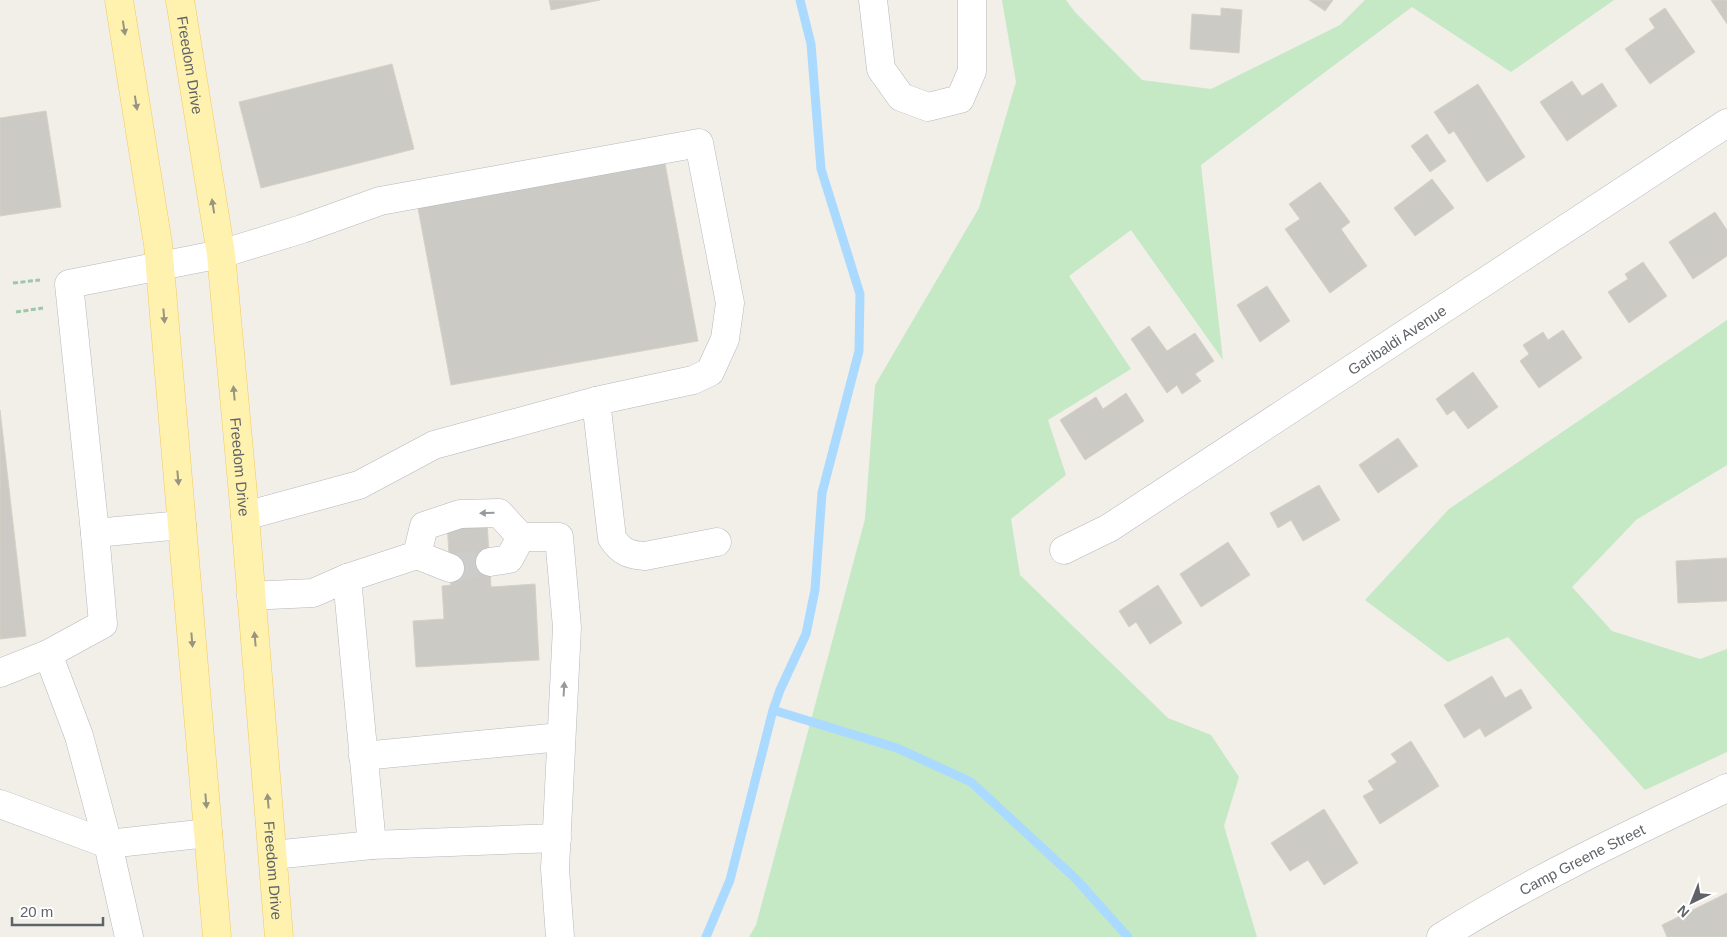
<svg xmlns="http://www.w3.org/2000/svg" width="1727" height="937" viewBox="0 0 1727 937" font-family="Helvetica,sans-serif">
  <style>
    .green { fill: #c5e8c5 }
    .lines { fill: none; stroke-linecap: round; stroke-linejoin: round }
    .stream { stroke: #aadaff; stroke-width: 9 }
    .building { fill: #cccac5; stroke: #d6d1c6 }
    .minor-tunnel { stroke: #ccccc8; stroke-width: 28; stroke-dasharray: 28 14; stroke-linecap: butt }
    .minor-casing { stroke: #b5b8bc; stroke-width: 29 }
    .major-casing { stroke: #f2c960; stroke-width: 29 }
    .path { stroke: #9cc7a9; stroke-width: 3; stroke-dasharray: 5 2.5; stroke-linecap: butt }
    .minor { stroke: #fff; stroke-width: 28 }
    .major { stroke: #fff2af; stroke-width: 28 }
    .oneway { fill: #979581 }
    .oneway2 { fill: #979a9d }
    .labels { text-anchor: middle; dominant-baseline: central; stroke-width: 4.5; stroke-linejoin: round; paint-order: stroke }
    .street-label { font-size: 15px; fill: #5f6368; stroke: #fff }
  </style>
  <rect width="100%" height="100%" fill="#f1efe8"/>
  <path class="green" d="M1002,0H1066L1075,12L1142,80L1211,89L1340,25L1365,0H1614L1511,72L1412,7L1201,165L1223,360L1131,230L1069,276L1131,369L1048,420L1066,475L1011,519L1020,575L1168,718L1211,735L1239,777L1224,826L1257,937H749L756,925L865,519L875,385L979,208L1016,82Z
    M1727,320V465L1636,520L1572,587L1612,631L1700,659L1727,649V752L1645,790L1508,637L1448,662L1365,600L1449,509Z"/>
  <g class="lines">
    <path class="stream" d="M773,710L897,748L971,782L1076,879L1128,937
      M706,937L730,880L773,710L780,690L806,634L815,590L822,493L859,351L860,294L821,169L811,44L800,0"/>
  </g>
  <path class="building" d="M549,0H600L551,10Z
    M1309,0H1333L1325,11Z
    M1711,0H1727V24Z
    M1221,8L1242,10L1239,53L1190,49L1192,14L1221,16Z
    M1665,8L1695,52L1650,84L1625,49L1655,28L1649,19Z
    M392,64L414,149L261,188L239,102Z
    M1572,81L1582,96L1602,83L1617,106L1567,141L1540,102Z
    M1478,84L1525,157L1487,182L1454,131L1449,134L1434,112Z
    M46,111L61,207L0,216V118Z
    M1427,134L1446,161L1430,172L1411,146Z
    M664,158L698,341L451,385L417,203Z
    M1432,179L1454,208L1415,236L1394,208Z
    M1320,182L1350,222L1341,229L1367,266L1330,293L1285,229L1300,219L1289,204Z
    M1715,212L1727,230V256L1693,279L1669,242Z
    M1643,262L1667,296L1629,323L1608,292L1628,279L1625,274Z
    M1267,286L1290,321L1260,342L1237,305Z
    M1149,326L1167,351L1195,333L1214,361L1195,374L1201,381L1182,394L1177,385L1167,393L1131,339Z
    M1563,330L1582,358L1539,388L1520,361L1529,354L1523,345L1543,332L1548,340Z
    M1473,372L1498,407L1468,429L1454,410L1447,415L1436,399Z
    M1126,393L1144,421L1085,460L1060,420L1096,397L1103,409Z
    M0,410L26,636L0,639Z
    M1398,438L1418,466L1378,493L1359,465Z
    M1319,485L1340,520L1303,541L1291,520L1278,528L1270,513Z
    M487,521L491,587L535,584L539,660L416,667L413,621L444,619L442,586L451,585L447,523Z
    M1228,542L1250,575L1201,607L1180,574Z
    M1727,558V601L1678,603L1676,561Z
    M1158,585L1182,623L1150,644L1136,622L1129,627L1119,611Z
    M1492,676L1505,698L1521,689L1532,708L1485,737L1480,728L1464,738L1444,705Z
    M1411,741L1439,786L1380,824L1363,796L1374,790L1368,781L1397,762L1391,754Z
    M1324,809L1358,863L1324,885L1308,860L1290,871L1271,843Z
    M1727,893V937H1667L1662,925Z"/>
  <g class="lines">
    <path class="minor-tunnel" d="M450,568L490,562"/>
    <g class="minor-casing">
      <g id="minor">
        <path d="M873,0L881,69L901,97L928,107L960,99L972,71V0"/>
        <path d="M596,401L612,538C621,552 629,555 645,556L717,542"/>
        <path d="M182,525L95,533L69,284L221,254L302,229L380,201L699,143L730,303L725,339L710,372L693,380L596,401L434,445L359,485L245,516"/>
        <path id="s1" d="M1064,550L1109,528L1727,123"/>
        <path d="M417,555L450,568"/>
        <path d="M490,562L509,559L521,537"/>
        <path d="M347,578L372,845L557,838"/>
        <path d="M251,596L313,593L347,578L417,555L424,526L460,514L499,513L521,537H559L567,627L555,869L560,937"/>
        <path d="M48,654L79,736L108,844L208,833"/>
        <path d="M0,673L48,654L103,624L95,533"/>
        <path d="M363,756L561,737"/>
        <path d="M0,804L108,844L129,937"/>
        <path d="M273,855L372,845"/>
        <path id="s2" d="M1441,937C1532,880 1630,834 1727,788"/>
      </g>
    </g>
    <g class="major-casing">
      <g id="major">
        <path d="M119,0L158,244L217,937"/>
        <path id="s3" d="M180,0L221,254L245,516L279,937"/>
      </g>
    </g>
    <path class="path" d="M13,283L40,280
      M16,312L43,308"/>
    <use href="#minor" class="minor"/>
    <use href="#major" class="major"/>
  </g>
  <defs><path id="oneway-solid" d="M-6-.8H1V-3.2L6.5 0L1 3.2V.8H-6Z" transform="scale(1.25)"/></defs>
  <g class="oneway">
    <use href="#oneway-solid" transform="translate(124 28) rotate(81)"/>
    <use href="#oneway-solid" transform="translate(136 103) rotate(81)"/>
    <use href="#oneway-solid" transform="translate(213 206) rotate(-99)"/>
    <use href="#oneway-solid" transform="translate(164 316) rotate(85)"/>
    <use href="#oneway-solid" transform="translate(234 393) rotate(-95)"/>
    <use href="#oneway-solid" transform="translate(178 478) rotate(85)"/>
    <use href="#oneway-solid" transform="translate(255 639) rotate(-95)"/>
    <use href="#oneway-solid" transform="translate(192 640) rotate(85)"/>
    <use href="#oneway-solid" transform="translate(206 801) rotate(85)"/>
    <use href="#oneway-solid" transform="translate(268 801) rotate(-95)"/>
  </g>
  <g class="oneway2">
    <use href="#oneway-solid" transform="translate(487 513) rotate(179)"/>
    <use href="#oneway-solid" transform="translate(564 689) rotate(-87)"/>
  </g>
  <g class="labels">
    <g class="street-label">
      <text stroke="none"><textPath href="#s3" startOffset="66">Freedom Drive</textPath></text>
      <text stroke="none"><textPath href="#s1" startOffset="394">Garibaldi Avenue</textPath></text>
      <text stroke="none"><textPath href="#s3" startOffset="471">Freedom Drive</textPath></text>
      <text stroke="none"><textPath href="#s2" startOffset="161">Camp Greene Street</textPath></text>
      <text stroke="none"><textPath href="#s3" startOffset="876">Freedom Drive</textPath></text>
    </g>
  </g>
  <g transform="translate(1692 902) rotate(223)" stroke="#ffffff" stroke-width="4" paint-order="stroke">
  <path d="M0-4L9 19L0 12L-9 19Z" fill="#5f6368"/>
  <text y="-8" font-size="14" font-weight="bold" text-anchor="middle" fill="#5f6368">N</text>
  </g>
  <path d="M12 917v8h91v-8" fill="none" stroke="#5f6368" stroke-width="2.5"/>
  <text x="20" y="917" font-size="15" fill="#5f6368" stroke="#ffffff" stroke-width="4" paint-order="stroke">20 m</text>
</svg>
